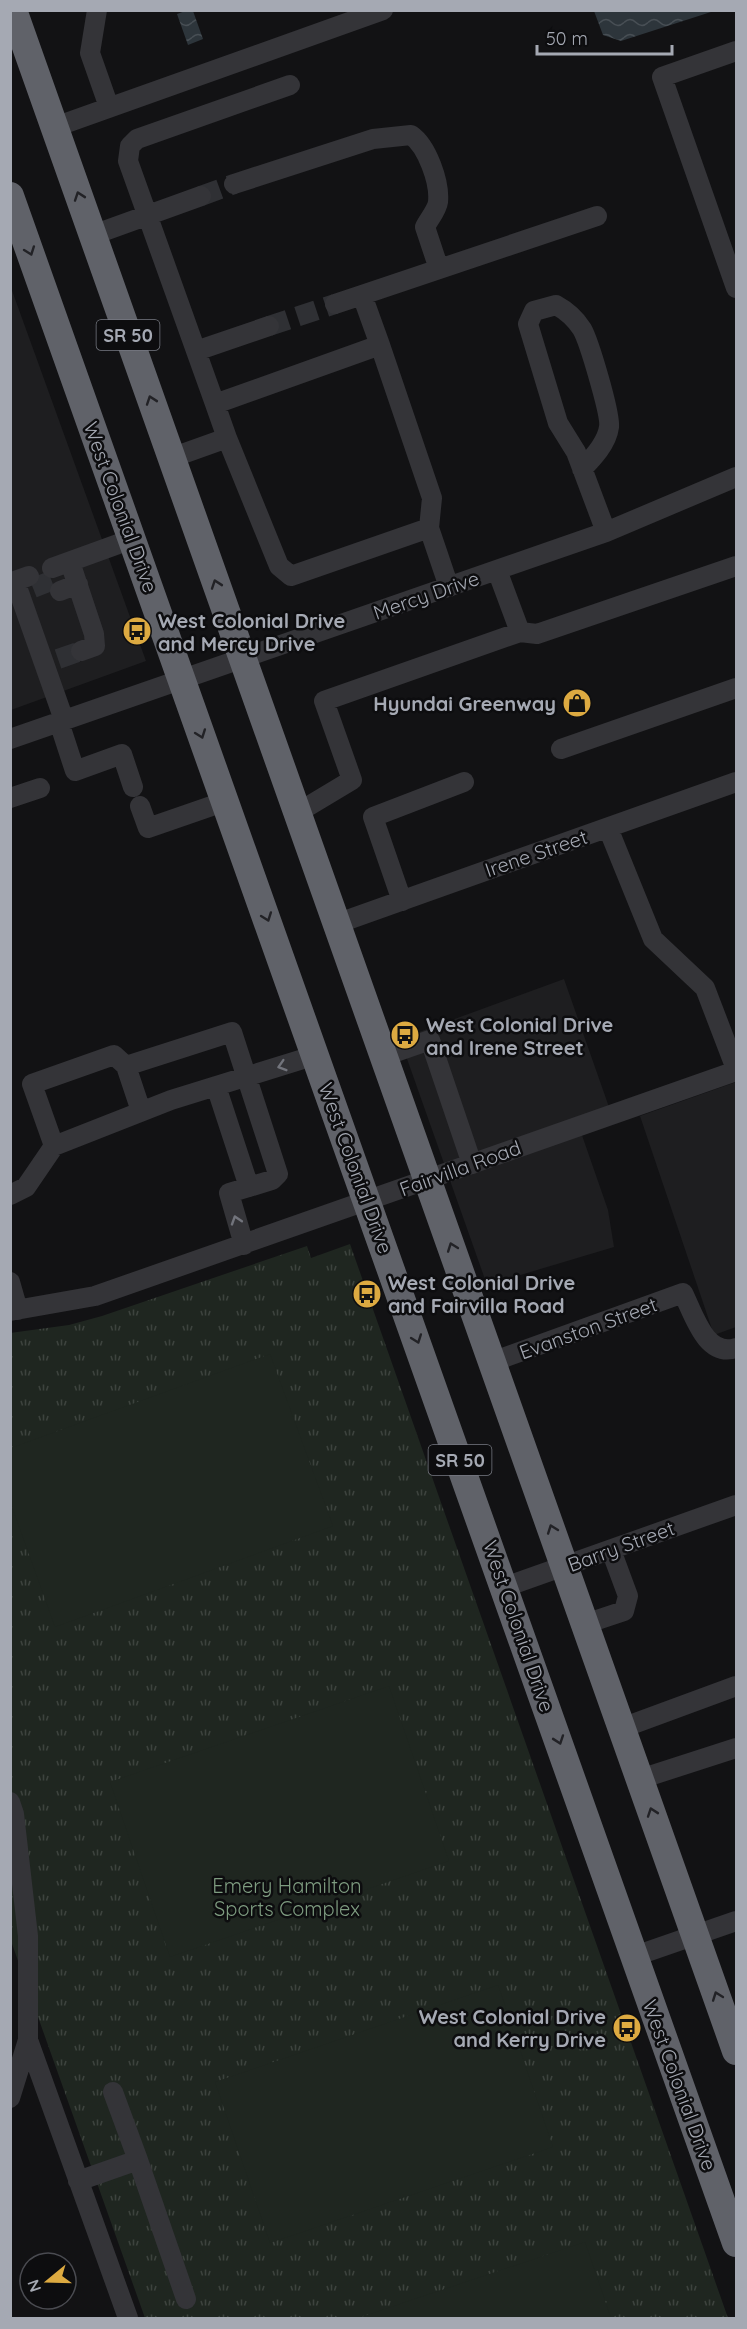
<svg xmlns="http://www.w3.org/2000/svg" width="747" height="2329" viewBox="0 0 747 2329" font-family="Quicksand,sans-serif">
  <style>
    .built { fill: #1e1e20 }
    .park { fill: url(#park-tufts) }
    .pitch { fill: #1f2620 }
    .water { fill: url(#water-waves) }
    .lines { fill: none; stroke-linecap: round; stroke-linejoin: round }
    .minor-tunnel { stroke: #2f3034; stroke-width: 20; stroke-dasharray: 20 10; stroke-linecap: butt }
    .minor { stroke: #343438; stroke-width: 20 }
    .highway { stroke: #606269; stroke-width: 28 }
    .oneway { stroke: #222226 }
    .oneway2 { stroke: #72747c }
    .labels { text-anchor: middle; dominant-baseline: central; stroke-width: 5; stroke-linejoin: round; paint-order: stroke }
    .shield { fill: #0d0d0f; stroke: #777a82; stroke-width: 1.5 }
    .shield-label { font-size: 18px; font-weight: bold; fill: #a5a9b3 }
    .street-label { font-size: 20px; fill: #a5a9b3; stroke: #0d0d0f }
    .poi-label { font-size: 20px; font-weight: bold; fill: #a5a9b3; stroke: #0d0d0f; text-anchor: start }
    .park-label { font-size: 20px; fill: #7e9c80; stroke: #0d0d0f }
  </style>
  <defs>
    <pattern id="park-tufts" width="24" height="20" patternUnits="userSpaceOnUse" patternTransform="scale(1.5)"><rect width="24" height="20" fill="#1f2620"/><path d="M3 7l-1-3M5 7V3M7 7l1-3M15 17l-1-3M17 17v-4M19 17l1-3" fill="none" stroke="#3d433e"/></pattern>
    <pattern id="water-waves" width="16" height="10" patternUnits="userSpaceOnUse" patternTransform="scale(1.5)"><rect width="16" height="10" fill="#2d353b"/><path d="M0 5q4-4 8 0t8 0" fill="none" stroke="#484f55"/></pattern>
  </defs>
  <rect width="100%" height="100%" fill="#121214"/>
  <path class="built" d="M10,285L146,661L11,710H10Z
    M564,979L609,1107L576,1118L608,1210L614,1247L487,1285L400,1039Z
    M736,1082V1327L714,1335L640,1116Z"/>
  <path class="park" d="M350,1244L728,2318H145L11,1941L10,1333L69,1325L102,1316L307,1246L311,1258Z"/>
  <path class="pitch" d="M270,1354L333,1526L55,1627L11,1504V1448Z
    M389,1686L449,1861L170,1957L110,1782Z
    M498,1985L553,2147L270,2243L215,2082Z
    M585,2242L611,2318H358Z"/>
  <path class="water" d="M188,10L193,11L203,39L188,45L177,14Z
    M594,11H714L621,41L603,35Z"/>
  <g class="lines">
    <path class="minor-tunnel" d="M201,196L234,184
      M269,326L335,304
      M33,588L56,579
      M58,659L81,651"/>
    <path class="minor" d="M97,10L90,53L109,107
      M736,51L662,77L736,288
      M290,85L137,139L130,146L128,161L215,404L380,345L432,498L429,528L449,587
      M55,127L383,10
      M234,184L373,139L411,135C427,146 440,182 438,202C437,210 429,219 425,227L439,269
      M93,235L201,196
      M335,304L362,295
      M380,345L362,295L597,216
      M196,351L269,326
      M215,404L227,438
      M171,458L227,438L279,566L291,576L429,528
      M582,469C593,458 607,443 609,427C611,415 589,341 582,329C575,318 567,311 556,305L534,311L528,324L558,423L576,452L606,532
      M70,562L94,634L95,646L81,651
      M52,568L132,539
      M29,576L15,581L64,720
      M60,591L78,584
      M520,632L537,634L736,566
      M59,722L75,771L122,754L133,787
      M10,739L606,532L736,477
      M561,749L736,688
      M10,798L40,788
      M140,806L148,828L226,801
      M297,813L352,780L324,701L520,632L497,570
      M608,828L653,939L705,988L736,1069
      M402,901L373,817L464,782
      M336,924L736,782
      M384,1056L430,1040L472,1164
      M216,1086L249,1187
      M141,1111L126,1066L232,1032L278,1174L272,1180L229,1193L244,1245
      M54,1146L32,1084L114,1055L126,1066
      M10,1195L26,1187L54,1146L171,1100L316,1055
      M10,1282L18,1310
      M10,1311L95,1296L736,1071
      M492,1362L683,1293C694,1315 706,1358 736,1348
      M505,1587L736,1505
      M585,1624L624,1611L628,1596L611,1550
      M622,1728L736,1686
      M640,1779L736,1748
      M10,1802L14,1814L28,1936V2040L10,2098
      M635,1956L736,1921
      M28,2040L128,2318
      M113,2092L138,2160
      M78,2181L138,2160L186,2299"/>
    <path class="highway" d="M13,10L736,2051
      M10,196L736,2243"/>
  </g>
  <defs><path id="oneway-chevron" d="M-2-3.5L2.5 0L-2 3.5" fill="none" stroke-width="1.6" stroke-linecap="round" stroke-linejoin="round" transform="scale(1.5)"/></defs>
  <g class="oneway">
    <use href="#oneway-chevron" transform="translate(79 196) rotate(-109)"/>
    <use href="#oneway-chevron" transform="translate(30 251) rotate(70)"/>
    <use href="#oneway-chevron" transform="translate(151 400) rotate(-109)"/>
    <use href="#oneway-chevron" transform="translate(216 584) rotate(-109)"/>
    <use href="#oneway-chevron" transform="translate(201 734) rotate(70)"/>
    <use href="#oneway-chevron" transform="translate(267 917) rotate(70)"/>
    <use href="#oneway-chevron" transform="translate(452 1247) rotate(-110)"/>
    <use href="#oneway-chevron" transform="translate(417 1339) rotate(70)"/>
    <use href="#oneway-chevron" transform="translate(552 1529) rotate(-110)"/>
    <use href="#oneway-chevron" transform="translate(559 1740) rotate(71)"/>
    <use href="#oneway-chevron" transform="translate(652 1812) rotate(-109)"/>
    <use href="#oneway-chevron" transform="translate(717 1996) rotate(-110)"/>
  </g>
  <g class="oneway2">
    <use href="#oneway-chevron" transform="translate(282 1066) rotate(163)"/>
    <use href="#oneway-chevron" transform="translate(236 1220) rotate(-108)"/>
  </g>
  <defs>
    <g id="bus-disc" transform="scale(1.5)"><circle r="9.5" fill="#ddaa41" stroke="#0d0d0f"/><path d="M-5-6H5V4H4V6H2V4H-2V6H-4V4H-5ZM-3.5-4V0h7V-4ZM-3.5 1.2v1.5H-2V1.2ZM2 1.2v1.5H3.5V1.2Z" fill="#111"/></g>
    <g id="shop-disc" transform="scale(1.5)"><circle r="9.5" fill="#ddaa41" stroke="#0d0d0f"/><path d="M-5-2.5h2.3a2.7 3.5 0 0 1 5.4 0H5L5.5 6h-11ZM-1.5-2.5h3a1.5 2.3 0 0 0-3 0Z" fill="#111"/></g>
  </defs>
  <g fill-rule="evenodd">
    <use href="#bus-disc" x="137" y="631"/>
    <use href="#shop-disc" x="577" y="703"/>
    <use href="#bus-disc" x="405" y="1035"/>
    <use href="#bus-disc" x="367" y="1294"/>
    <use href="#bus-disc" x="627" y="2028"/>
  </g>
  <g class="labels">
    <g class="shield">
      <rect x="96.5" y="320" width="63" height="30" rx="4.5"/>
      <rect x="428.5" y="1445" width="63" height="30" rx="4.5"/>
    </g>
    <g class="shield-label">
      <text x="128" y="335">SR 50</text>
      <text x="460" y="1460">SR 50</text>
    </g>
    <g class="street-label">
      <text transform="translate(121 507) rotate(70)">West Colonial Drive</text>
      <text transform="translate(426 595) rotate(-19)">Mercy Drive</text>
      <text transform="translate(536 853) rotate(-19)">Irene Street</text>
      <text transform="translate(356 1168) rotate(70)">West Colonial Drive</text>
      <text transform="translate(460 1168) rotate(-20)">Fairvilla Road</text>
      <text transform="translate(588 1328) rotate(-20)">Evanston Street</text>
      <text transform="translate(621 1546) rotate(-20)">Barry Street</text>
      <text transform="translate(519 1626) rotate(71)">West Colonial Drive</text>
      <text transform="translate(680 2085) rotate(70)">West Colonial Drive</text>
    </g>
    <g class="poi-label">
      <text x="158" y="620">West Colonial Drive<tspan x="158" dy="23">and Mercy Drive</tspan></text>
      <text x="556" y="703" text-anchor="end">Hyundai Greenway</text>
      <text x="426" y="1024">West Colonial Drive<tspan x="426" dy="23">and Irene Street</tspan></text>
      <text x="388" y="1282">West Colonial Drive<tspan x="388" dy="23">and Fairvilla Road</tspan></text>
      <text x="606" y="2016" text-anchor="end">West Colonial Drive<tspan x="606" dy="23">and Kerry Drive</tspan></text>
    </g>
    <g class="park-label">
      <text x="287" y="1885">Emery Hamilton<tspan x="287" dy="23">Sports Complex</tspan></text>
    </g>
  </g>
  <rect width="747" height="2329" fill="none" stroke="#a5a9b3" stroke-width="24"/>
  <g transform="translate(48 2281) rotate(251)"><circle r="28" fill="#0d0d0f" stroke="#4a4b51" stroke-width="1.5"/>
  <path d="M0-4.5L10 22L0 15L-10 22Z" fill="#ddaa41"/>
  <text y="-9" font-size="16" font-weight="bold" text-anchor="middle" fill="#a5a9b3">N</text>
  </g>
  <path d="M537 45v9h135v-9" fill="none" stroke="#a5a9b3" stroke-width="3"/>
  <text x="546" y="45" font-size="18" fill="#a5a9b3" stroke="#0d0d0f" stroke-width="4.5" paint-order="stroke">50 m</text>
</svg>
